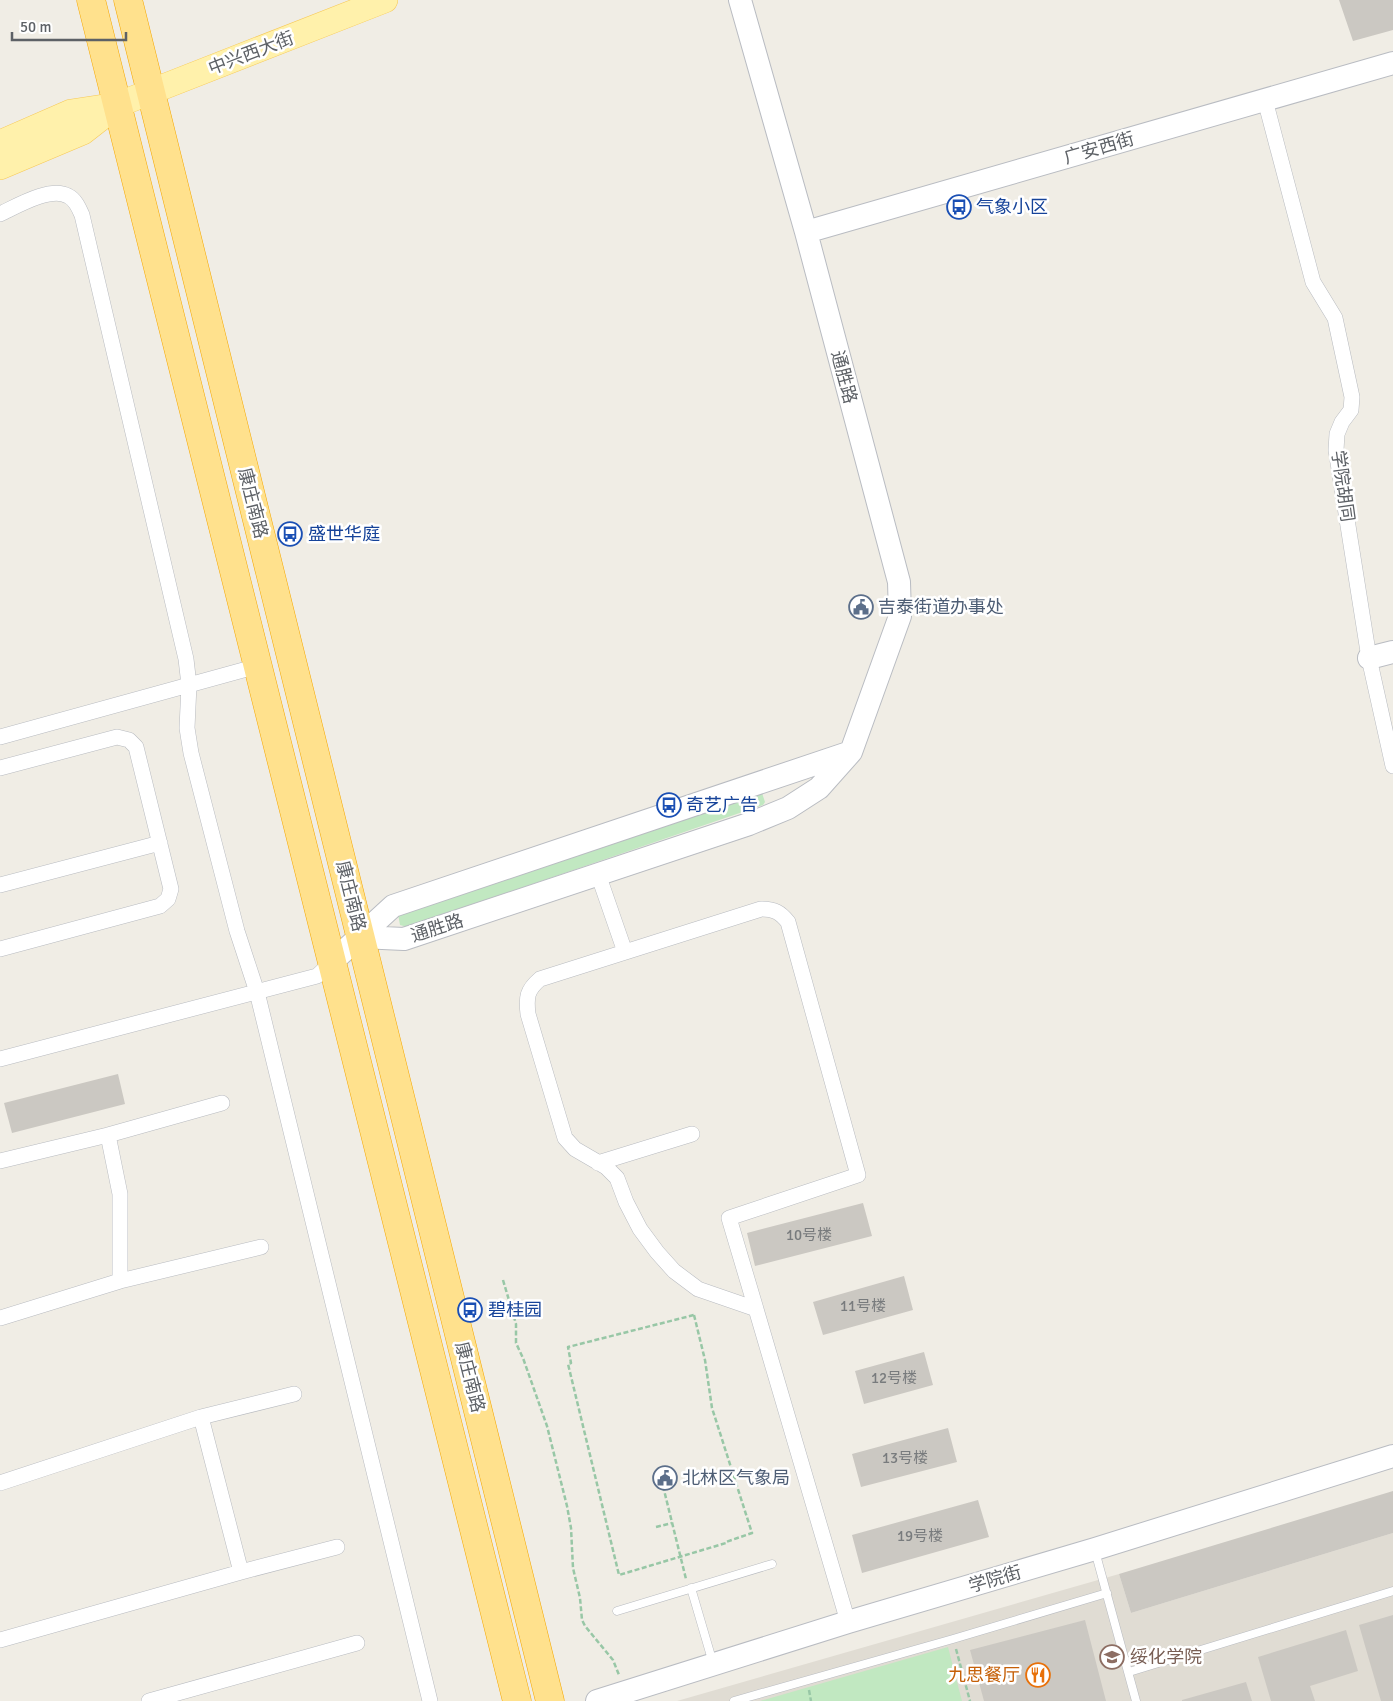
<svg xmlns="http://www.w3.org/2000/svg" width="1393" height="1701" viewBox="0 0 1393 1701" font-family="Signika,'Noto Sans SC',sans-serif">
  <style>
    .education { fill: #e0dcd3 }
    .green { fill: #c1e8c1 }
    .building { fill: #cbc8c2 }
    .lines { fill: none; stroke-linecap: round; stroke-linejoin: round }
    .lane-casing { stroke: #b8bbc0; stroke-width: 9 }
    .street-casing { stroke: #b8bbc0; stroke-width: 16 }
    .secondary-casing { stroke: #b9bcc2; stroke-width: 24 }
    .primary-casing { stroke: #f7c957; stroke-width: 26 }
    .highway-casing { stroke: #f5a700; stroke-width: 29 }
    .path { stroke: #98c7a6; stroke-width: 2.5; stroke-dasharray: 5 2.5; stroke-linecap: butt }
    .lane { stroke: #fff; stroke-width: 8 }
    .street { stroke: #fff; stroke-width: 15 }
    .secondary { stroke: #fff; stroke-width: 22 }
    .primary { stroke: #fff1ab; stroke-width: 25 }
    .highway { stroke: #ffe18d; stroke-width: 28 }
    .labels { text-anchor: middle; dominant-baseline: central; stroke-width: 5; stroke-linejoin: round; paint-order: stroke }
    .number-label { font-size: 15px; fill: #787b7d }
    .street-label { font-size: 18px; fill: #5d6166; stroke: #fff }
    .transit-label { font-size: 18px; fill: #164399; stroke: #fff; text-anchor: start }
    .service-label { font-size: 18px; fill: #4e5e75; stroke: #fff; text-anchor: start }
    .education-label { font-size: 18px; fill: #785e54; stroke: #fff; text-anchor: start }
    .food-label { font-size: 18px; fill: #c56008; stroke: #fff; text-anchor: end }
  </style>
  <rect width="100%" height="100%" fill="#f0ede5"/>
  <path class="education" d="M1393,1533V1701H677L1119,1574L1131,1613Z"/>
  <path class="green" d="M761,790L765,802L763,805L407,927L400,925L398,914Z
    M948,1647L962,1701H760Z"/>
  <path class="building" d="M1339,0H1393V30L1353,41Z
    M118,1074L125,1104L12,1133L4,1103Z
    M863,1203L872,1236L755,1266L747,1233Z
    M904,1276L913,1310L823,1335L813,1302Z
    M924,1352L933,1385L864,1404L855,1371Z
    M948,1428L957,1462L861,1487L852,1454Z
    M1393,1491V1533L1131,1613L1119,1574Z
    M978,1500L989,1537L862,1573L852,1535Z
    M1393,1615V1701H1381L1359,1625Z
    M1085,1620L1106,1701H984L970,1650Z
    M1346,1630L1358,1671L1310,1686L1315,1701H1271L1258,1657Z
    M1246,1682L1252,1701H1182V1700Z"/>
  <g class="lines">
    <g class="lane-casing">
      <path id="lane" d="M1095,1551L1136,1701
        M691,1588L713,1663
        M617,1611L772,1564
        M1129,1672L1393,1591
        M734,1701L953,1639L1107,1593"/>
    </g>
    <g class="street-casing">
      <path id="street" d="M1265,100L1313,282L1335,318L1352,397L1351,410L1342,422L1337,434L1336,450L1369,658L1393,766
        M0,214C17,206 51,186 68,196C75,199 79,208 82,215L186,659L189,685L187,728L191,753L237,931L257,992L430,1701
        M0,737L258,666
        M0,768L117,737L129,740L136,747L171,889L168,899L160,906L0,949
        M598,874L625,952
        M0,885L160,843
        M0,1059L317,976L332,962
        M108,1135L120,1194V1281
        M0,1161L108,1135L222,1103
        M598,1163L692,1134
        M756,1309L729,1218L858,1175L788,922C780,912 774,909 761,909L540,979C527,990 526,997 528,1014L565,1138L575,1149L606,1167L617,1178L626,1202L640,1229L657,1252L674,1271L698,1289L756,1309L848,1622
        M0,1318L120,1281L261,1247
        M201,1417L241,1572
        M0,1483L201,1417L294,1394
        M0,1640L241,1572L337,1547
        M149,1701L357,1643"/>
    </g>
    <g class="secondary-casing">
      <path id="secondary" d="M806,232L1393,63
        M1369,658L1393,652
        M361,937L404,939L749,824L788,808L819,788L851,752L900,616L899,582L806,232L740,0
        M332,962L393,906L848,753
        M597,1701L848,1622L1095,1549L1393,1456"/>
    </g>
    <g class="primary-casing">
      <path id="primary" d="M0,143L71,112L117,105L385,0
        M0,167L83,132L115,107"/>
    </g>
    <g class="highway-casing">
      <path id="highway" d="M91,0L517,1701
        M128,0L550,1701"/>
    </g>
    <path class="path" d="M503,1280L516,1324V1343L523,1358L547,1426L567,1506L571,1528L573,1568L580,1598L582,1620L585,1626L613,1660L619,1675
      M694,1315L705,1360L712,1408L752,1533L726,1542V1543L619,1575L568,1364L571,1363L568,1347Z
      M663,1486L686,1579
      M656,1527L672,1523
      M956,1649L970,1701
      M809,1690L811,1701"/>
    <use href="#lane" class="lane"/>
    <use href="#street" class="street"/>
    <use href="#secondary" class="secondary"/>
    <use href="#primary" class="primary"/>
    <use href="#highway" class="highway"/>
  </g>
  <defs>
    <g id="bus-ring" transform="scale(1.25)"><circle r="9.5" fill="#fff" stroke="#1a4fb4" stroke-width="1.5"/><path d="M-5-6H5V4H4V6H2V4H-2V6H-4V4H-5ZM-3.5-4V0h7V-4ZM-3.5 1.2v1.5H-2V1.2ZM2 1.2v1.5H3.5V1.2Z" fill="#1a4fb4"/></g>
    <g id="civic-ring" transform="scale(1.25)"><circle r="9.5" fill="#fff" stroke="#5c6f8a" stroke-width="1.5"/><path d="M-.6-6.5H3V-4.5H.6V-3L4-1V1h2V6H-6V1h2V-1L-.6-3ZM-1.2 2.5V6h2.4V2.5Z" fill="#5c6f8a"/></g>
    <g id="university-ring" transform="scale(1.25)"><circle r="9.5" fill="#fff" stroke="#8d6e63" stroke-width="1.5"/><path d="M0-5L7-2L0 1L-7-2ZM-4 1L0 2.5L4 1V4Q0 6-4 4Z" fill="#8d6e63"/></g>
    <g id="restaurant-ring" transform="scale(1.25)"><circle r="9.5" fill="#fff" stroke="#e8710a" stroke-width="1.5"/><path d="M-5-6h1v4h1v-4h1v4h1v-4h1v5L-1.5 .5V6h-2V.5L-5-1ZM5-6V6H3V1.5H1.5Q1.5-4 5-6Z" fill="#e8710a"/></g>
  </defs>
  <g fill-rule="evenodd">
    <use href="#bus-ring" x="959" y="207"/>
    <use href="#bus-ring" x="290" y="534"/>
    <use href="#civic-ring" x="861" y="607"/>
    <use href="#bus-ring" x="669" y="805"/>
    <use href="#bus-ring" x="470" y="1310"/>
    <use href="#civic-ring" x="665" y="1478"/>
    <use href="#university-ring" x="1112" y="1657"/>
    <use href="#restaurant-ring" x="1038" y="1675"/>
  </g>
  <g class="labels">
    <g class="number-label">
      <text x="809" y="1235">10号楼</text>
      <text x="863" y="1306">11号楼</text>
      <text x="894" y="1378">12号楼</text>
      <text x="905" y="1458">13号楼</text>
      <text x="920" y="1536">19号楼</text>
    </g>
    <g class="street-label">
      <text transform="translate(251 53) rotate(-21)">中兴西大街</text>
      <text transform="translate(1099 148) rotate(-16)">广安西街</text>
      <text transform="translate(844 377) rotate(75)">通胜路</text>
      <text transform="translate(1343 486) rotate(82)">学院胡同</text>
      <text transform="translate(253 503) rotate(76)">康庄南路</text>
      <text transform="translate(351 896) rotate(76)">康庄南路</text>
      <text transform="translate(437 928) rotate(-18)">通胜路</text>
      <text transform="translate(470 1377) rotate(76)">康庄南路</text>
      <text transform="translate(995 1579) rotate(-16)">学院街</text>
    </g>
    <g class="transit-label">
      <text x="976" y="207">气象小区</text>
      <text x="308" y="534">盛世华庭</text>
      <text x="686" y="805">奇艺广告</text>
      <text x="488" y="1310">碧桂园</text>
    </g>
    <g class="service-label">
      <text x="878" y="607">吉泰街道办事处</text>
      <text x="682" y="1478">北林区气象局</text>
    </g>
    <g class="education-label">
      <text x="1130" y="1657">绥化学院</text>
    </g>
    <g class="food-label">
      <text x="1020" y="1675">九思餐厅</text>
    </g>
  </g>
  <path d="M12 32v8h114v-8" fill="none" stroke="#5d6166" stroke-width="2.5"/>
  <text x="20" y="32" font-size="15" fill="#5d6166" stroke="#ffffff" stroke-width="4" paint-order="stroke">50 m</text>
</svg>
